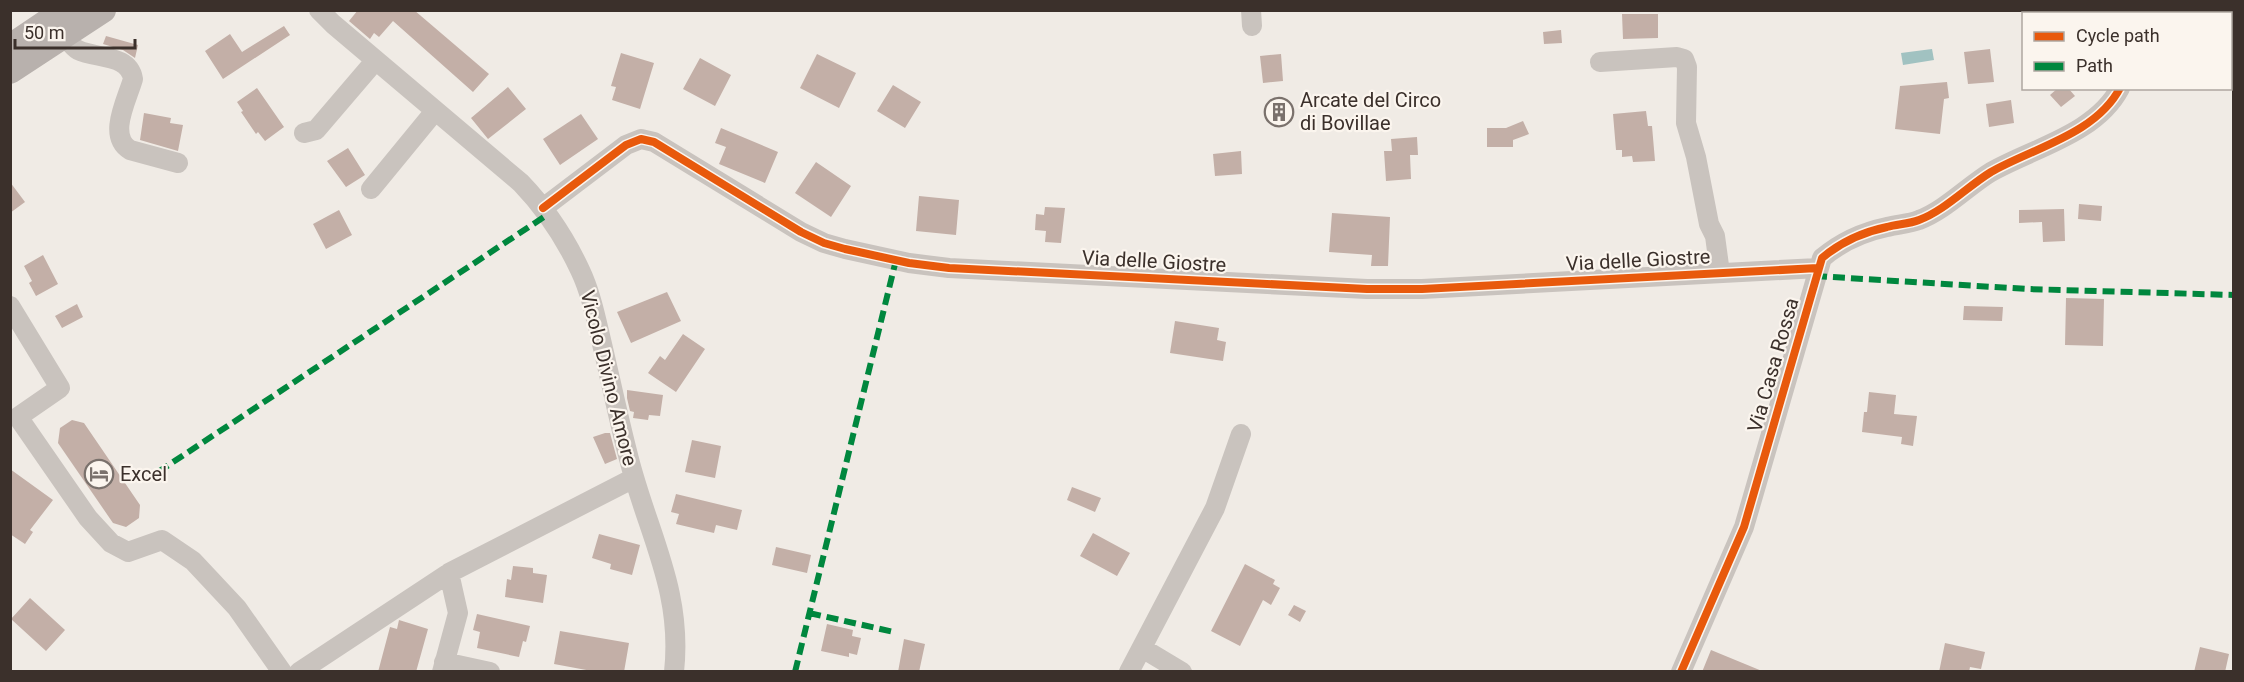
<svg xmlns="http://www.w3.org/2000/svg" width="2244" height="682" viewBox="0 0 2244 682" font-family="Roboto,sans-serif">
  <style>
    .water { fill: #a1c2c1 }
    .building { fill: #c3afa7 }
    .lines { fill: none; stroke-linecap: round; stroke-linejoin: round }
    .minor { stroke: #c9c3be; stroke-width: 20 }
    .major { stroke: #b8b1ad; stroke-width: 26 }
    .quiet { stroke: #00873e; stroke-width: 6; stroke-dasharray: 12 6; stroke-linecap: butt }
    .cycleway-casing { stroke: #fbf5ee; stroke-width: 11 }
    .cycleway { stroke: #e8590c; stroke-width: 8 }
    .labels { text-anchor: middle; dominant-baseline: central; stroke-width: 4.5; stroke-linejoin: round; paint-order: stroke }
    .poi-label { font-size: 20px; fill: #3b302b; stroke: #fbf5ee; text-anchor: start }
    .street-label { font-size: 20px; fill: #3b302b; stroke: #fbf5ee }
  </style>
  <rect width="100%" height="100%" fill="#f0ebe5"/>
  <path class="water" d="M1932,49L1934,60L1903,65L1901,53Z"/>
  <path class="building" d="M358,10H414L489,74L473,92L393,21L379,37L374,33L370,39L349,21Z
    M1622,14H1658V38L1623,39Z
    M284,26L290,35L223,79L205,51L230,34L242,52Z
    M1561,30L1562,43L1544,44L1543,32Z
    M106,36L138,45L135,58L123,50L103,44Z
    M1990,49L1994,82L1968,84L1964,52Z
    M621,53L654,63L640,109L612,100L616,87L611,86Z
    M817,54L856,73L839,108L800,88Z
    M1281,54L1283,81L1263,83L1260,56Z
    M700,58L731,75L715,106L683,89Z
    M1947,82L1949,98L1944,99L1940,134L1895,129L1900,86Z
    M893,85L921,102L905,128L877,111Z
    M508,87L526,109L488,139L471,118Z
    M257,88L284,127L265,141L258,132L256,134L241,112L243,111L237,102Z
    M2058,88H2068L2075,96L2061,107L2050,95Z
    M2011,100L2014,123L1989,127L1986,104Z
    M1646,111L1648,126H1652L1655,161L1633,162L1632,156L1622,157V150H1616L1613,114Z
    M144,113L171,118L170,123L183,125L178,151L140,140Z
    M581,114L598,139L560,165L543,139Z
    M1523,121L1529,134L1513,140V147H1487V128H1506Z
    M721,128L778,152L765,183L719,164L726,147L715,143Z
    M1417,137L1418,155H1410L1411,179L1386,181L1384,151H1392L1391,139Z
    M348,148L365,175L346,187L327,161Z
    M1241,151L1242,174L1215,176L1213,154Z
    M816,162L851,186L831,217L795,193Z
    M10,182L25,202L10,213Z
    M919,196L959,200L956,235L916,231Z
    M2079,204L2102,206L2101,221L2078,219Z
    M1045,207L1065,208L1061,243L1045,242L1046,231L1035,230L1036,214L1044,215Z
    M2064,209L2065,241L2043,242L2042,222L2019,223V210Z
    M339,210L352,235L326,249L313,224Z
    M1332,213L1390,217L1388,266H1371L1372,255L1329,252Z
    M43,255L58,284L36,296L29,283L32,281L24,266Z
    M667,292L681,321L631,343L617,312Z
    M2066,298L2104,299L2103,346L2065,345Z
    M77,304L83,317L62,328L55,316Z
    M1964,306L2003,307L2002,321L1963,320Z
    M1175,321L1219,328L1217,340L1226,342L1223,361L1170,353Z
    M683,334L705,349L676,392L648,373L660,356L665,360Z
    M627,390L663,395L660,416L649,415L648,420L633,418L634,412L630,411L627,398Z
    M1869,392L1896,395L1894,414L1917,416L1913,446L1901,444L1902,437L1862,432L1864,412H1867Z
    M72,420L84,423L140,505L139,518L126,527L113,523L58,443L60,428Z
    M605,433H610L617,459L605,464L593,437Z
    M692,440L721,446L715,478L685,472Z
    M10,469L53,500L30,530L33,532L25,544L10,534Z
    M1072,487L1101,498L1095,512L1067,500Z
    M676,494L742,510L737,530L716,525L714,533L676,524L679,514L671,512Z
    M1093,533L1130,553L1117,576L1080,556Z
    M599,534L640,545L632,575L610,569L611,564L592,558Z
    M776,547L811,555L807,573L772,565Z
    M1245,564L1275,580L1273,584L1280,588L1271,605L1263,600L1240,646L1211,631Z
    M513,566L533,568V573L547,575L543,603L505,597L507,579L511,580Z
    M30,598L65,630L46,651L11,619Z
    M1294,605L1306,611L1300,622L1288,615Z
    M477,614L530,626L526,642L523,641L519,657L477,648L480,632L473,630Z
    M399,620L428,629L416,672H378L390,627L397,629Z
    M827,624L853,630L852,636L861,638L857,655L849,653V657L821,651Z
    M560,631L629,643L624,672H597L554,664Z
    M904,639L925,644L919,672H898Z
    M1945,643L1985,652L1981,669L1970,667L1969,672H1939Z
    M2200,647L2229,654L2225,672H2194Z
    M1711,650L1762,671V672H1702Z"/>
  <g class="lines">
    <path class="minor" d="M319,10L333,24L521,183C545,208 565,238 580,270C591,293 596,319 602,344C611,382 619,421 629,459C648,534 683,591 674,672
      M1251,10L1252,26
      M2150,14L2151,10
      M65,36C69,40 72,47 78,50C97,59 129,54 133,79C127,100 107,136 130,150L178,163
      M1600,62L1677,57L1684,59L1687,67L1686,123L1696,157L1709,224L1715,236L1720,273
      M304,133L316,130L375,61
      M371,189L435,111
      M543,208L626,145L641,139L654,142L801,232L824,243L845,249L909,263L949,268L1367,289H1422L1818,268
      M10,306L60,388L18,417L88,518L111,543L128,552L162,540L193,561L237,608L282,672
      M1142,648L1182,672
      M444,662L490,672
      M299,672L449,573L634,478
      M442,672L458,613L449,573
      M1129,672L1215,508L1241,434
      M1681,672L1744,527L1822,258C1841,242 1863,232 1887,227C1898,224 1909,224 1919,220C1944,211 1968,186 1991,172C2033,148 2096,134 2120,88"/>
    <path class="major" d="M10,47L65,10
      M10,71L103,10"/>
    <path class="quiet" d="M1815,276L2027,289L2234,295
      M158,472L547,215
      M809,613L894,632
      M795,672L896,260"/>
    <g class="cycleway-casing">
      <path id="cycleway" d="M543,208L626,145L641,139L654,142L801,232L824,243L845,249L909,263L949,268L1367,289H1422L1818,268
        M1681,672L1744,527L1822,258C1841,242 1863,232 1887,227C1898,224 1909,224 1919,220C1944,211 1968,186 1991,172C2033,148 2096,134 2120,88"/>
    </g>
    <use href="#cycleway" class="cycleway"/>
  </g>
  <defs>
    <g id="building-ring" transform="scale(1.5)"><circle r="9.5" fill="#fbf5ee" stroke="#7a716c" stroke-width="1.5"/><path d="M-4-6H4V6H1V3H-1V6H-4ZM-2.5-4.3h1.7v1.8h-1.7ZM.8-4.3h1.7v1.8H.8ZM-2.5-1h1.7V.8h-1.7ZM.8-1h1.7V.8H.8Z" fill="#7a716c"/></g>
    <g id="hotel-ring" transform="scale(1.5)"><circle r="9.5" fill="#fbf5ee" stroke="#7a716c" stroke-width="1.5"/><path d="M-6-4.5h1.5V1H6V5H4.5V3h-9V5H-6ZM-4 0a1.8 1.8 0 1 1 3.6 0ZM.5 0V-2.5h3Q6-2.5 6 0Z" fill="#7a716c"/></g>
  </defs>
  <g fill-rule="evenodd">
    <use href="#building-ring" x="1279" y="112"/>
    <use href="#hotel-ring" x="99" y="474"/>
  </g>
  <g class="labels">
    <g class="poi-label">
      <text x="1300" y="100">Arcate del Circo<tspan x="1300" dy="23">di Bovillae</tspan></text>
      <text x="120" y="474">Excel</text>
    </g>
    <g class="street-label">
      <text transform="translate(1638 260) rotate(-3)">Via delle Giostre</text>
      <text transform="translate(1154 261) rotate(3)">Via delle Giostre</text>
      <text transform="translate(1773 365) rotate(-74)">Via Casa Rossa</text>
      <text transform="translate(609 378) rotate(76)">Vicolo Divino Amore</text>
    </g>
  </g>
  <rect width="2244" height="682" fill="none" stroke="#3b302b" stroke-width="24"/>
  <rect x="2022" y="12" width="210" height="78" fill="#fbf5ee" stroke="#aea6a0" stroke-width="1.5"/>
  <rect x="2034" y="32" width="30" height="9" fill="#e8590c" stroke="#aea6a0" stroke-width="1.5"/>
  <text x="2076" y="42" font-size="18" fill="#3b302b">Cycle path</text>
  <rect x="2034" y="62" width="30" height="9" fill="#00873e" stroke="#aea6a0" stroke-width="1.5"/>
  <text x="2076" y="72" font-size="18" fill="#3b302b">Path</text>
  <path d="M15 39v9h120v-9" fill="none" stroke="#3b302b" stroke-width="3"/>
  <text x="24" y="39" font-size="18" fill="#3b302b" stroke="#fbf5ee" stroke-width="4.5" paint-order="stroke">50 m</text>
</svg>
